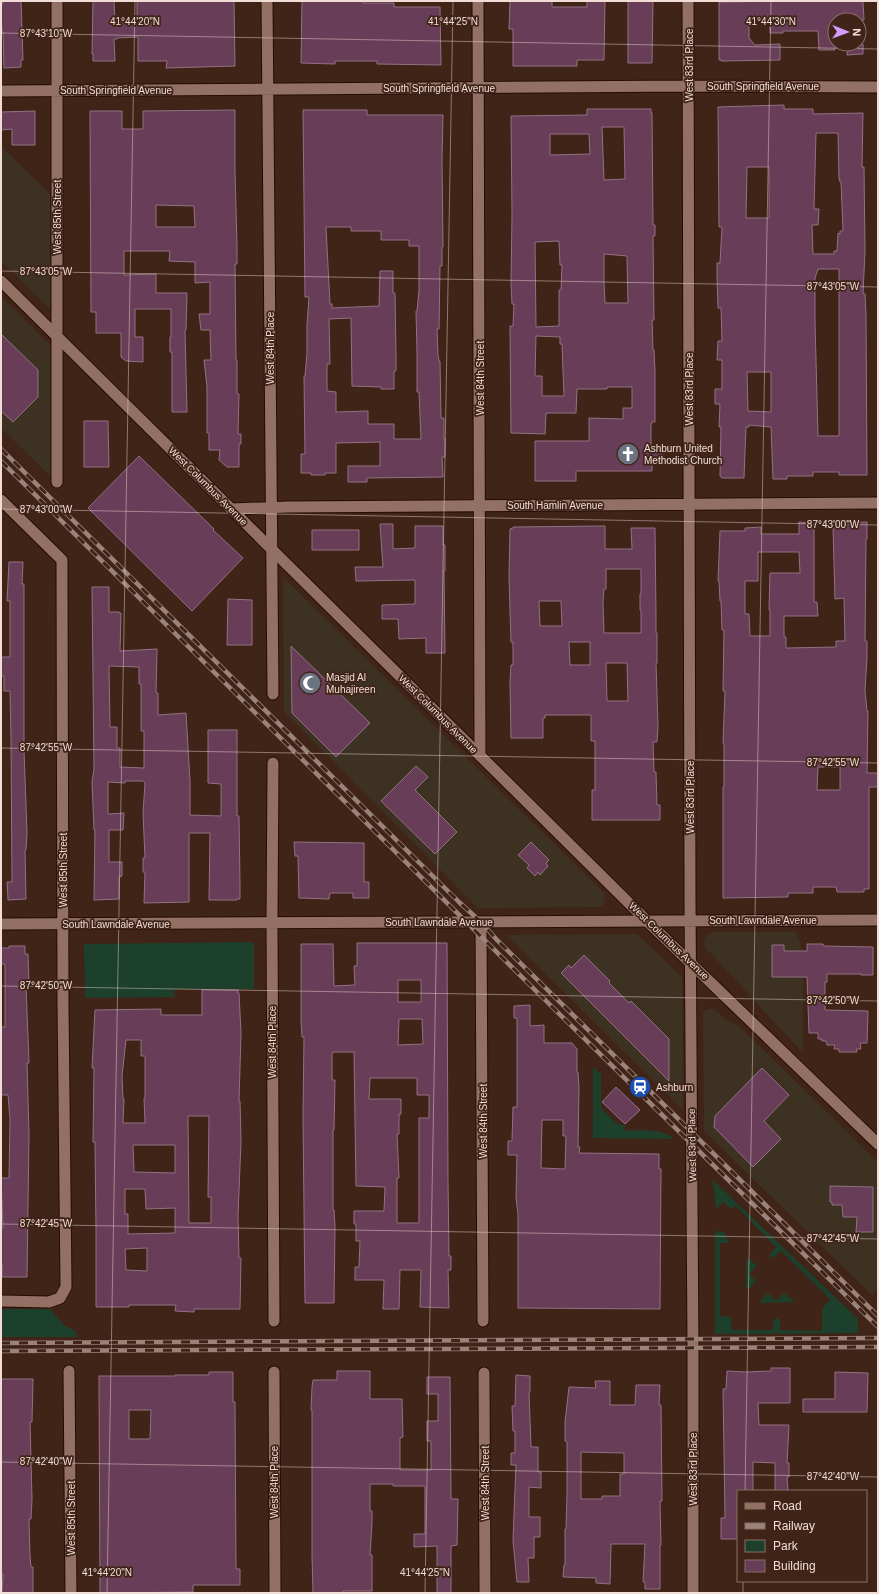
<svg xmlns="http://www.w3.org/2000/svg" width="879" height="1594" viewBox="0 0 879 1594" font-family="Arial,sans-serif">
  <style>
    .commercial { fill: #3d3222 }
    .green { fill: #1c402b }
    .building { fill: #683d57; stroke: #927183; fill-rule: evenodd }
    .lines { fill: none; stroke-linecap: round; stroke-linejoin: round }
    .minor-casing { stroke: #260c03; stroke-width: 13 }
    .secondary-casing { stroke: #260c03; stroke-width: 13 }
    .minor { stroke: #927063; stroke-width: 11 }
    .secondary { stroke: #927063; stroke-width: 11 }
    .rail-casing { stroke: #9b8379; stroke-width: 4.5 }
    .rail { stroke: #402418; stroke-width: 3; stroke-dasharray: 9; stroke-linecap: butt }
    .ticks { fill: none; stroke: #f1ddd6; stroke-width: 1; stroke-opacity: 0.45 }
    .labels { text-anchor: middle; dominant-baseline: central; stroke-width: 3.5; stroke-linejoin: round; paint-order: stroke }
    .street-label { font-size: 10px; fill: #f1ddd6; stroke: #402418 }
    .poi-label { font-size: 10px; fill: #f1ddd6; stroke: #402418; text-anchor: start }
    .ticks-label { font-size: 10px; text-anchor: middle; fill: #f1ddd6; stroke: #402418; stroke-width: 3.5; stroke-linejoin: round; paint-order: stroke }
  </style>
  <rect width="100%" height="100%" fill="#402418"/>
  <path class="commercial" d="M1,146L51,195L50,309L1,261Z
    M1,297L51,346V477L1,428Z
    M283,577L604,893L605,900L603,905L599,907L478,908L284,712Z
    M712,932H796L803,952V1053L705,947L704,940L707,935Z
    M637,934L682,977L683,1110L506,935Z
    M708,1009H715L726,1020L739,1026L878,1162V1289L872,1295L704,1131L703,1012Z"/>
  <path class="green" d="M254,942V989H175L174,997L85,998L84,944Z
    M593,1067L601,1074V1108L617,1124L625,1125V1131C638,1130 665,1128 673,1139L593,1138Z
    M713,1180L858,1319V1333L715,1334V1231L724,1232L729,1243H720V1316L731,1317L732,1330H773L774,1320L778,1318L780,1320V1330L822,1331V1309L830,1299L781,1251L774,1257H770V1254L776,1247L736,1206L731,1209L723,1202L716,1210Z
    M747,1259H749L757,1266L749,1274L756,1281L749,1289L746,1288V1260Z
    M768,1293L776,1301L784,1293L793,1300V1302L761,1303L760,1301Z
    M1,1309H50L65,1326L76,1331L77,1337H1Z"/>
  <path class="building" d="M3,1H21L23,60H21V67L4,68L3,32H2L1,15V4H3Z
    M93,1H114L115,21H137V1H234L235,66L166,68L167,61H138V37L117,38V39H114L115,61H93V54H92Z
    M302,1H363V3H394V7H440L441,65L377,64V61H335V64L301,63Z
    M510,1H552V7H587V1H605L604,60H577V66H513V29H509Z
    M628,1H653L652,63H628Z
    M798,1H863L864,20H835V50H819L818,31H783V33H770V19H749V38L755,45L780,44V60L721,61L722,60H719V2Z
    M848,44H863V54L847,55Z
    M784,105V109H813V114L863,113L862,167H864L865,251L863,294H865L866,316L867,475H839V472H813V476H787V479H773L771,427L749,425V427H746L744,478H722L720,476L721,427H719L720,404H715V389H722V360H717L718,341H722L721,308H718L717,276V263H720L722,227H719L718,107ZM816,133H838L839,178L840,182H841L843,231H840V234L838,233L837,251H834V254H813L812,225H818L819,209H814ZM747,167H769V218H746ZM818,269H839V436H818L815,322V278ZM747,372H771V412L748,411Z
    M587,109H651V113H652L653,225H655V236H653L654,320H652L653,350H654L655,371V422H652L651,425V446H662V462H652V471H576V481H535V441H589V418L623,419V408H632V387H607V389H577L576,413H546L545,434L511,433L510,326H513L514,304H512L511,283L512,215L511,116L587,115ZM602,127H624L625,179L604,180ZM550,134H589L590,154L550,155ZM559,241L560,265H562L561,290H559V326L536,327L535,242ZM604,254L627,256L628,303H605L604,282ZM536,336L560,337V344H562L564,396H542V376H535Z
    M235,110V171L237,246V264H235L236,360H237V394H239L238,434H241V444H239V467H227L219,460L220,450H209V433H207V387L204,360H211L210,330H201L199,314H210V282L195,283V262L169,261L170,251H124V275L156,274V293H187L186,330H185L187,412H172V352H170V337H171V309H135V337H143V362L126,361L121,357V333H96V312H91L90,111H122V129H143V111ZM156,205L194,206L195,227H156Z
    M303,110H367V115H443L442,160L443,247H442V266H440L439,329H437L438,355L439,361H440L441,418H444V439H445V457H442L443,477L367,478V482H348V466H380V442L336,443V473H325V475H311V473H301V454H305L304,376H305L307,354V325L309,297H305ZM326,227H351V231H381V240H409V246H419V291L417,311H416L417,351V392H419L421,439H394V424H368V411L336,412V392L327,391V364H330L329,319L351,318L352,386L381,387V389H394V371H396V357L395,293H393V271H380L379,306L332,308V304H330Z
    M35,111V145H12V129L1,130V112Z
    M1,334L38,370V397L13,422L1,411Z
    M84,421H108L109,467H84Z
    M139,456L214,529L213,530L243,558L192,611L88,508Z
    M799,522L813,523L814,527V602H817L818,616H784V637H786V648L836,647V641H845L844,598L835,599L833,526H836V523L867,522V539H866L865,641H867V657L865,691L867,711H868L867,773H878V787H869V889H864V892H837L836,887H813V893H788V897L723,898V787H724V744L723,743L725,691H723L724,630H722L721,601H720L719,581H718L720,531H745V528L761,527V534H799ZM758,552H799L800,573H770L769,610H770V636H750L749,614H745V581H758ZM818,767H840V790H817Z
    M380,524H393V549L415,548V526H443V545H445V571H444L445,653H426V638L399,639L398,619H382V605L415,604V580L356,581L355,567H383Z
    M605,526V549H632L631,528H655L656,615V633H657V663H656L658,726L657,742H653L654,772H656L657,805H660V820H592V790H595V741H591V715H545V718H543V738H511L510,682L511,665H513V642H511L509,577L510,529L513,528V527ZM606,569H641V594H640V610H641V633H604L603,602L604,589H606ZM539,601H561L562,626H540ZM569,642H590V665H570ZM606,663H627L628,701H607Z
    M312,530H359V550H312Z
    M9,562H23L22,584H24V750L27,833L26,850H25L26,899L8,900L7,882H12L11,740L10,691H4V676H1V657H10V601H7Z
    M92,587H109V612H119V613H121L120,651L157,649L156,693H158V715L186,713L190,781V815L221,816V784L208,783V730H237V816H239L240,885V899H237V900H209L210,833H189V902L144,903L145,872H143V858H145L143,813L145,783L143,781H125V783L108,782V814L124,813L123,830H109V862H122V876L119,877V899L94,900L95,830H94L92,782L94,769ZM109,666L139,667V684H141V731H144V768L120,767V748H117V727H110Z
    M228,599L252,600V645H227Z
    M291,646L370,723L336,757L292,713Z
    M416,766L428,777L415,790L457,832L435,854L381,801Z
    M294,842L364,843V882H369V898H353V893H330L329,899L299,898L298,856H295Z
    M531,842L549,860L546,863L548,866L540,875L538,872L535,876L527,868L529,865L518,855Z
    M357,943H447L448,1180L449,1256H451V1270H448L449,1308L420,1307L421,1270H400L399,1309H383L384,1280H355V1267H359L360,1241H356V1224H354V1211H384L385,1187L356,1186L354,1052H333L332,1055V1080H335L334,1130H333V1210H334L335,1227L334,1303H305L303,1116L304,1037H302L301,1021V944H333L334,986L355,985L354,966H357ZM398,980H421V1002H398ZM399,1019H422L423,1044L398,1045ZM370,1078H417V1095H429V1118H419V1223H397V1178H399L397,1134H399V1114H401V1099H369Z
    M807,944H823L824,946L873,947V975H861V974H827V982H825V1010L868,1011L867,1043H860L861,1049H856L857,1052H839V1049H834L835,1045H827L826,1041H822V1039H818V1033H809L807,977H772V945H784V951H807Z
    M9,946H25V954H28L29,985H26L29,1063H27L29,1134L27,1277H2V1264H1V1228H3L1,1178H9L10,1119L8,1095H1V1027H5V964H1V948H9Z
    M584,955L610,981L609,983L629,1003L631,1001L669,1039V1081L561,973L569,965L571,968Z
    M202,990H238V993H239L241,1033L239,1101H240L241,1141L238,1216L239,1258H241L240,1309H194V1312L175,1311L176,1305H129V1307H96V1230L95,1142H93L94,1068H92L95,1010L161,1009V1015H202ZM126,1040H141V1056H145V1098H144L145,1123H123L124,1099H123L122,1076ZM188,1116H209L208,1197H211V1223H189ZM133,1145H175V1173L134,1172ZM125,1189H145L146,1209L175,1208V1233L128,1234V1214H125ZM147,1248V1271L126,1270L125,1249Z
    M530,1005V1026L544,1025V1043H572L577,1049V1072H578L579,1088L578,1147H580L579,1153L659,1154V1169H661L660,1309L518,1308V1214L516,1198L517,1155H508V1141H512L513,1107H517V1018H514V1006ZM542,1120H563V1136H566L565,1169L541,1168Z
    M762,1068L789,1095L764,1121L781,1139L753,1167L714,1127L715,1116Z
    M616,1087L640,1110L625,1124L602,1102Z
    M830,1186L873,1187V1232H856L857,1217H843L842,1205H832V1202H830Z
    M771,1368H790V1403H758L759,1425H789L787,1463H789V1477H787L788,1491H775V1463L753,1462V1491H738V1539H721V1518H725L723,1389H726L727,1371L746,1372L771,1371Z
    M337,1371H370V1399H402L403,1437L400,1438V1470H431V1441H427V1421H438V1394H427V1377H450L451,1499H458L457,1545L451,1546V1593H437V1546L414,1547V1534H425V1486H393V1484H370V1511H372V1523L370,1555H372V1591H343V1593H313L312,1556V1410H311L312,1387L313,1380H337Z
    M209,1372H233V1402H235L236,1569H240V1585H193V1592L100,1593L99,1376H175V1375H209ZM129,1410H151L150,1439H129Z
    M835,1372L868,1373L867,1412H803V1399H835Z
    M516,1375L530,1376V1392H529L531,1447H538V1472H541V1488L529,1487V1517H540V1537H534V1558H528L529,1582H517L513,1540L516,1465H511V1453H515V1431H513L512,1406H515Z
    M1,1379H33L32,1422H30L32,1499L31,1519H29L30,1556L31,1567H33V1593H2L3,1574H1Z
    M595,1381H610V1405H635L636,1385H660L659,1405H661L662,1501H660L661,1545H660V1589H645V1582H643L645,1544H611L610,1584L596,1583V1578L563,1577L564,1565H565V1529H566L567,1494V1442L565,1441V1422L569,1387L596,1388ZM581,1452L624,1453V1474H620V1496H602V1499H581Z"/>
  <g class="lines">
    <g class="minor-casing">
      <path id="minor" d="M57,1V482
        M267,1L273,694
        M478,1L480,755
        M688,1L690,901L693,1349V1593
        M1,91L689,86L878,87
        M1,500L62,560L63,1002L66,1287L60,1298L49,1302L1,1301
        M231,509L288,507L878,503
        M273,763L272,923L274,1321
        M481,922L483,1321
        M1,924L878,920
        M69,1371L71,1593
        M274,1372L275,1593
        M484,1373L485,1593"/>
    </g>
    <g class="secondary-casing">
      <path id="secondary" d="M1,281L647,921L878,1144"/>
    </g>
    <use href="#minor" class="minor"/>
    <use href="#secondary" class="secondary"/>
    <g class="rail-casing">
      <path id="rail" d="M1,449L460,903L481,922L497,940L878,1316
        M1,461L535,990L878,1327
        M1,1343L878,1338
        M1,1351L878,1347"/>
    </g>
    <use href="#rail" class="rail"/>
  </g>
  <path class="ticks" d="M1,33L878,49M1,271L878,287M1,509L878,525M1,748L878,763M1,986L878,1001M1,1224L878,1239M1,1462L878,1477M745,1491L771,1M107,1593L135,1M425,1593L453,1M743,1593V1581"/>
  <defs>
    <g id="church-disc" transform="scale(1.15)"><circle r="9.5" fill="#6b7280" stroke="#402418"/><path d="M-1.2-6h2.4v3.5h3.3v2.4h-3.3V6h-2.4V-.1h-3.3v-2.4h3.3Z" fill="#fff"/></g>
    <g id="mosque-disc" transform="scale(1.15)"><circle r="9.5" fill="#6b7280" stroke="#402418"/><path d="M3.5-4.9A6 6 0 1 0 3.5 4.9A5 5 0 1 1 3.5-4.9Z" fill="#fff"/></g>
    <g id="station-disc" transform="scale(1.15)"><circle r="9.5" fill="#1a4fb4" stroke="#402418"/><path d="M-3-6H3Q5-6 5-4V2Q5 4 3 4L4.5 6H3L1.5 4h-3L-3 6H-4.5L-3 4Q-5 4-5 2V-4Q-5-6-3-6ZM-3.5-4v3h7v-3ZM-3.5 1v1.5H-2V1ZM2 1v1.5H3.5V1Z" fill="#fff"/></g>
  </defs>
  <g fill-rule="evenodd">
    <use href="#church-disc" x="628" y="454"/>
    <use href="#mosque-disc" x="310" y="683"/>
    <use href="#station-disc" x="640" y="1087"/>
  </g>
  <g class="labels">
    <g class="street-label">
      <text transform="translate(689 65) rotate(-90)">West 83rd Place</text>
      <text x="763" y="86">South Springfield Avenue</text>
      <text x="439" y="88">South Springfield Avenue</text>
      <text x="116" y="90">South Springfield Avenue</text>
      <text transform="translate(57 217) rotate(-90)">West 85th Street</text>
      <text transform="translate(270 348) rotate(-90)">West 84th Place</text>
      <text transform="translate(480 378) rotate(-90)">West 84th Street</text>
      <text transform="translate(689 389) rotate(-90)">West 83rd Place</text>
      <text transform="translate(208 486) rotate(45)">West Columbus Avenue</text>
      <text x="555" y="505">South Hamlin Avenue</text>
      <text transform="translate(438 714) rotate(45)">West Columbus Avenue</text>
      <text transform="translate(690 797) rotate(-90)">West 83rd Place</text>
      <text transform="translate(63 870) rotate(-90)">West 85th Street</text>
      <text x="763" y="920">South Lawndale Avenue</text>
      <text x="439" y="922">South Lawndale Avenue</text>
      <text x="116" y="924">South Lawndale Avenue</text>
      <text transform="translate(669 941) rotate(44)">West Columbus Avenue</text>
      <text transform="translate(272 1042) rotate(-90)">West 84th Place</text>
      <text transform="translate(483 1121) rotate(-90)">West 84th Street</text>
      <text transform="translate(692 1145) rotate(-91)">West 83rd Place</text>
      <text transform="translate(693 1469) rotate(-90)">West 83rd Place</text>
      <text transform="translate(274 1482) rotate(-90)">West 84th Place</text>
      <text transform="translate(485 1483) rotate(-90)">West 84th Street</text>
      <text transform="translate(71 1518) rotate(-90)">West 85th Street</text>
    </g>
    <g class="poi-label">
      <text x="644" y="448">Ashburn United<tspan x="644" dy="12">Methodist Church</tspan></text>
      <text x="326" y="677">Masjid Al<tspan x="326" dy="12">Muhajireen</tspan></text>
      <text x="656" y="1087">Ashburn</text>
    </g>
  </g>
  <g class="ticks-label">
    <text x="135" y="25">41°44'20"N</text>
    <text x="453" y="25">41°44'25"N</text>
    <text x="771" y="25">41°44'30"N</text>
    <text x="46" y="37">87°43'10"W</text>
    <text x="46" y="275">87°43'05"W</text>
    <text x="833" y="290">87°43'05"W</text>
    <text x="46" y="513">87°43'00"W</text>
    <text x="833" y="528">87°43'00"W</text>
    <text x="46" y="751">87°42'55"W</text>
    <text x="833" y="766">87°42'55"W</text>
    <text x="46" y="989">87°42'50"W</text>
    <text x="833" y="1004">87°42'50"W</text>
    <text x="46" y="1227">87°42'45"W</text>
    <text x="833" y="1242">87°42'45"W</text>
    <text x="46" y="1465">87°42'40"W</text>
    <text x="833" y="1480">87°42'40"W</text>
    <text x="107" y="1576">41°44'20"N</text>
    <text x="425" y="1576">41°44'25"N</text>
  </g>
  <rect width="879" height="1594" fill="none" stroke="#f1ddd6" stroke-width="4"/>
  <rect x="737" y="1490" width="130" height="92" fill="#402418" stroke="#876e64"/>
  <rect x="745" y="1503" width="20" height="6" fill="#927063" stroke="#876e64"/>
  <text x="773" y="1510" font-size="12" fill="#f1ddd6">Road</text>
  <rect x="745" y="1523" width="20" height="6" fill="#9b8379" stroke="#876e64"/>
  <text x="773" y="1530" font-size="12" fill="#f1ddd6">Railway</text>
  <rect x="745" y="1540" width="20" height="12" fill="#1c402b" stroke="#876e64"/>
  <text x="773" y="1550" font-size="12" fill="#f1ddd6">Park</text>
  <rect x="745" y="1560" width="20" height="12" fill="#683d57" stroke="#876e64"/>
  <text x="773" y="1570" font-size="12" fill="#f1ddd6">Building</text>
  <g transform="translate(847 32) rotate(91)"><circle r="19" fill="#402418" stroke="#876e64"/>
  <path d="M0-3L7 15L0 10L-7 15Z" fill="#d49cfc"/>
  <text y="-6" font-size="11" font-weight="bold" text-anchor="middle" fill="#f1ddd6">N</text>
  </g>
</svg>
